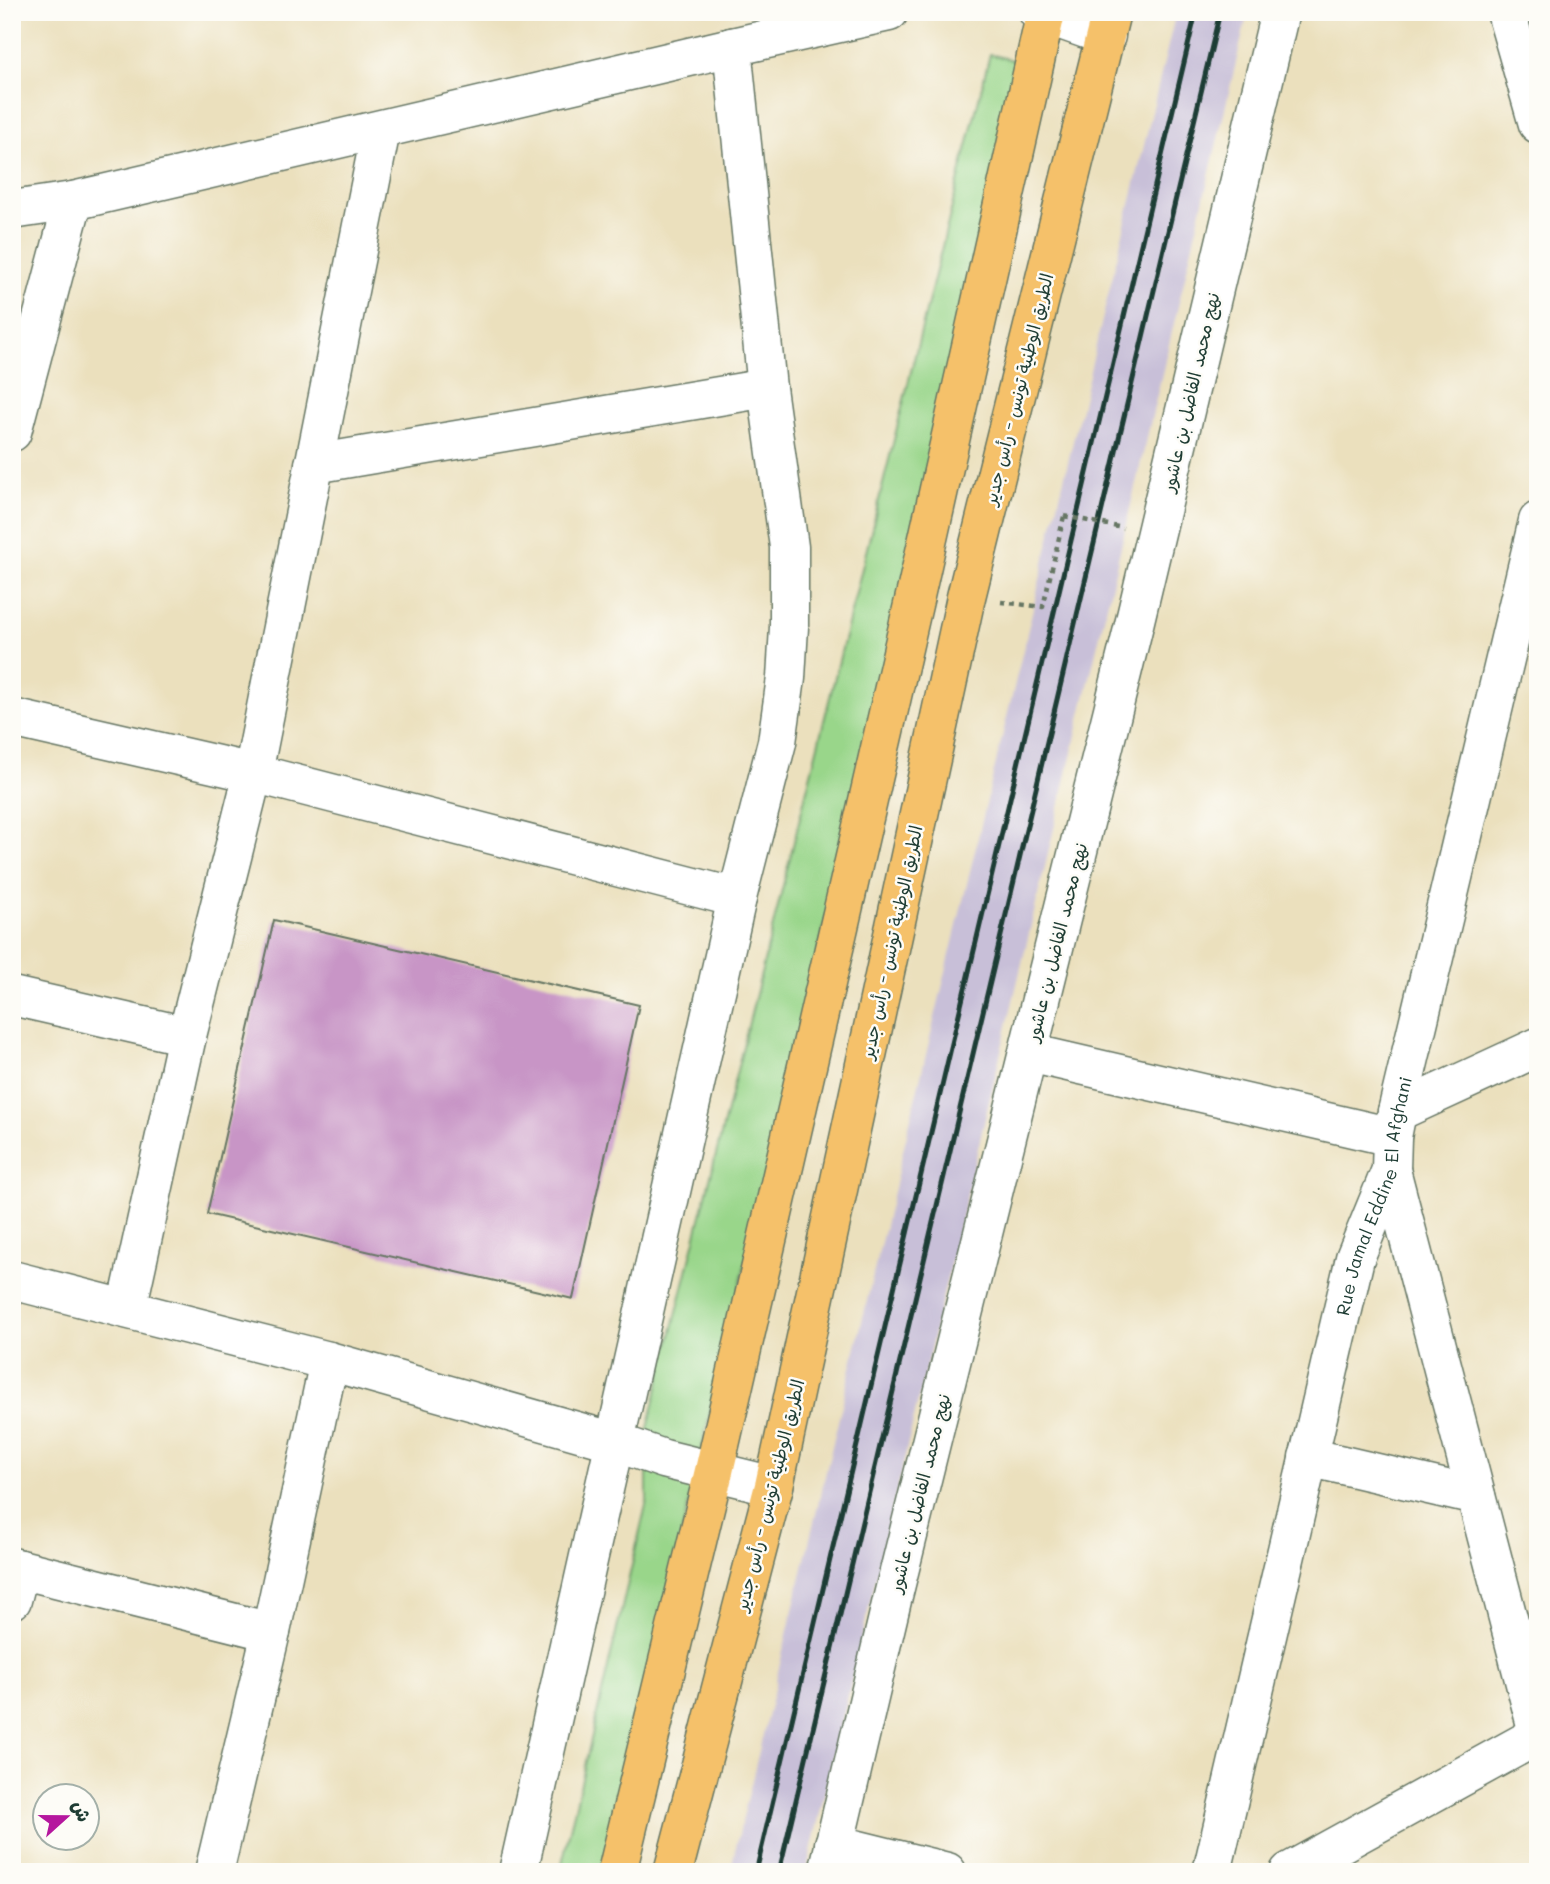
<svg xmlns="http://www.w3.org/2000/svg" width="1550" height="1884" viewBox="0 0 1550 1884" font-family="Mali,'Playpen Sans Arabic',sans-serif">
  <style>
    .industrial { fill: #c8bfd8 }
    .green { fill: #99d68a; stroke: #5c8a5f; stroke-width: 2 }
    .building { fill: #c895c6 }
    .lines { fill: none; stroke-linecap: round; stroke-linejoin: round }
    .minor-casing { stroke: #667664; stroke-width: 41 }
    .trunk-casing { stroke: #667664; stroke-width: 41 }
    .path { stroke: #667664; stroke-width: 4.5; stroke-dasharray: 5 5; stroke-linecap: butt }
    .minor { stroke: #fff; stroke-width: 38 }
    .trunk { stroke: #f5c16b; stroke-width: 38 }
    .rail { stroke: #1f3d34; stroke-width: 5 }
    .path-bridge { stroke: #667664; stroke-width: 4.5; stroke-dasharray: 5 5; stroke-linecap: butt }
    .labels { text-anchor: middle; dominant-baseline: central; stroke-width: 5; stroke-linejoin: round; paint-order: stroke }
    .street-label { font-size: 18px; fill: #1f3d34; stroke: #fdfcf7 }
  </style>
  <rect width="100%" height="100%" fill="#fdfcf7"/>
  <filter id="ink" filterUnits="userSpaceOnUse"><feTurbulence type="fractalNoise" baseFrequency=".0143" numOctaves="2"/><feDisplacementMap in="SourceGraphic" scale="14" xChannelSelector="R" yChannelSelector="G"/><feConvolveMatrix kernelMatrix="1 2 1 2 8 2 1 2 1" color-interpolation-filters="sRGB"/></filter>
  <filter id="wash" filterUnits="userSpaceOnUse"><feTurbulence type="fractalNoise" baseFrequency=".00686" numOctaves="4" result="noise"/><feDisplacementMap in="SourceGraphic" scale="28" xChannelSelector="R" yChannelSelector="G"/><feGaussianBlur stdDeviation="1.57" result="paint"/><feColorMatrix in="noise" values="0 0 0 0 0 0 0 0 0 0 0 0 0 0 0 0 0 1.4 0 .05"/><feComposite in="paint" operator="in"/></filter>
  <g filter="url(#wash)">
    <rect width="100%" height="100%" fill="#ebe0bd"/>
    <path class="industrial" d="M1176,12H1248L806,1872H730Z"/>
    <path class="green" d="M990,54L1027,64L602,1872H560L647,1501V1432Z"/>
    <g id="blocks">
      <path class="building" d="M274,920L639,1005L573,1299L207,1214Z"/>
    </g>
  </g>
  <g filter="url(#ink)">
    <use href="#blocks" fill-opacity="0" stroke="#667664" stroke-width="2"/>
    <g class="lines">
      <g class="minor-casing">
        <g id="minor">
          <path d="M1038,12L1106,36"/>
          <path d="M1506,12L1538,124"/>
          <path d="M12,210L73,201L732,47L889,12"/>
          <path d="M12,432L73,201"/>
          <path d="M314,464L767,388"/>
          <path d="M12,718L253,773L737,898"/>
          <path d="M12,996L187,1036"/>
          <path d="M1029,1053L1392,1137"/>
          <path d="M1397,1112L1538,1047"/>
          <path d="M1391,1170L1538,1733"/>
          <path d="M12,1280L329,1361L615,1442L664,1459L774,1486"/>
          <path d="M127,1309L187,1036L253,773L381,130"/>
          <path d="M1308,1457L1476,1496"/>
          <path d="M12,1567L271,1632"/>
          <path d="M12,1600L20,1569"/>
          <path d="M834,1844L947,1872"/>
          <path d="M214,1872L271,1632L329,1361"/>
          <path d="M518,1872L737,898L777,742L786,678L789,627V547L767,388L732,47"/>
          <path d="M828,1872L893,1596L1133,629L1280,12"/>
          <path id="s1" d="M1212,1872L1355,1258L1391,1170L1392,1137L1397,1112L1538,521"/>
          <path d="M1289,1872L1538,1735"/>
        </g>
      </g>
      <g class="trunk-casing">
        <path id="trunk" d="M617,1872L714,1471L918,583L1046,12
          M673,1872L774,1486L966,597L1111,12"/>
      </g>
      <path class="path" d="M1001,602L1043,607L1064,516"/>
      <use href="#minor" class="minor"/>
      <use href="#trunk" class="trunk"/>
      <path class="rail" d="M756,1872L1196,12
        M779,1872L1220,12"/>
      <path class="path-bridge" d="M1064,516L1123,528"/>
    </g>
  </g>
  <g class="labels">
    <g class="street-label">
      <text transform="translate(1018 389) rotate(-76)">الطريق الوطنية تونس - رأس جدير</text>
      <text transform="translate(1190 392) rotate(-77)">نهج محمد الفاضل بن عاشور</text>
      <text transform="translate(891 942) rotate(-78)">الطريق الوطنية تونس - رأس جدير</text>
      <text transform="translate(1056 942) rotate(-76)">نهج محمد الفاضل بن عاشور</text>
      <text stroke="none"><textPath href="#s1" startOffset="696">Rue Jamal Eddine El Afghani</textPath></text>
      <text transform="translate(919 1493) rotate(-76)">نهج محمد الفاضل بن عاشور</text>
      <text transform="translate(769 1495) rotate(-76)">الطريق الوطنية تونس - رأس جدير</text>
    </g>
  </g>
  <rect width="1550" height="1884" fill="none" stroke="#fdfcf7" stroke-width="42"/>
  <g transform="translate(66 1817) rotate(69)"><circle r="33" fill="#fdfcf7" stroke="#a4b0a9" stroke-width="2"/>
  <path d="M0-5L12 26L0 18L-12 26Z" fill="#b5179e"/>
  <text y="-10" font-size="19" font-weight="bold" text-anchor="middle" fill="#1f3d34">ش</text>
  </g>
</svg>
